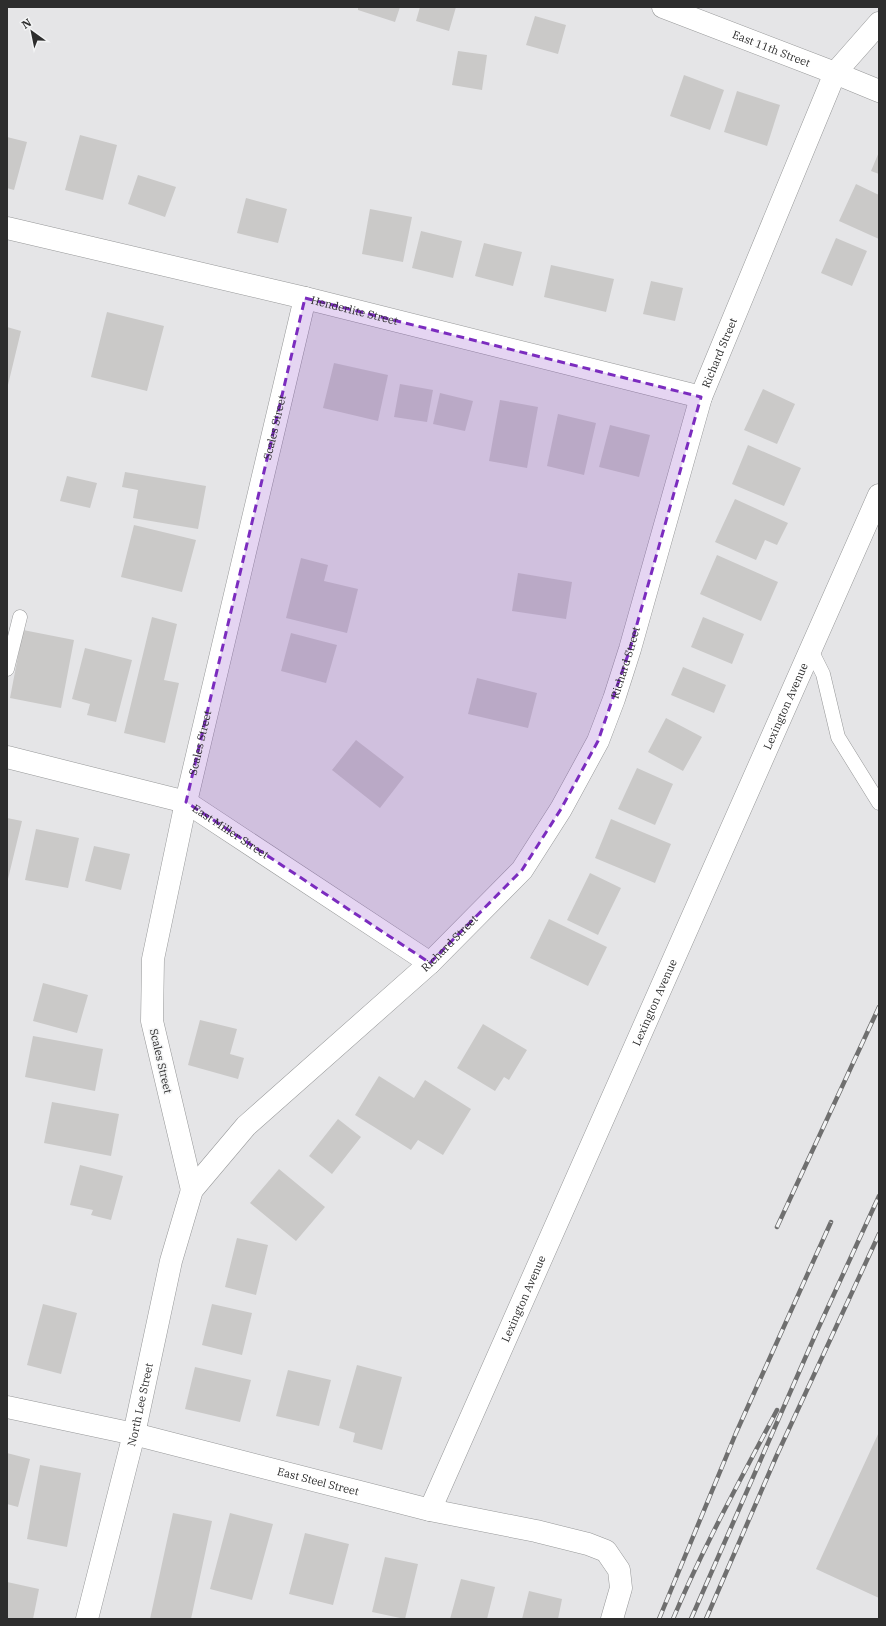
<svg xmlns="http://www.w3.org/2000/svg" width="886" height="1626" viewBox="0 0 886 1626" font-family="'IBM Plex Serif',serif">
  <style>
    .building { fill: #cac9c8 }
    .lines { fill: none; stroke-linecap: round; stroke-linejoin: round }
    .lane-casing { stroke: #979899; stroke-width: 15 }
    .street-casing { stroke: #979899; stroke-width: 23 }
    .lane { stroke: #fff; stroke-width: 14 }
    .street { stroke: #fff; stroke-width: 22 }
    .rail-casing { stroke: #6f6f6f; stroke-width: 4.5 }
    .rail { stroke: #f2f3f4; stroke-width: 3; stroke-dasharray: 9; stroke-linecap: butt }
    .marked { fill: #7b2cbf; fill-opacity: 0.2; stroke: #7b2cbf; stroke-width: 3; stroke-dasharray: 8 5; stroke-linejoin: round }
    .labels { text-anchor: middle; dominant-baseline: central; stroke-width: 3; stroke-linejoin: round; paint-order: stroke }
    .street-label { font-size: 11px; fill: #2d2d2d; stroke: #f2f3f4 }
  </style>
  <rect width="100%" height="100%" fill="#e5e5e7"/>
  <path class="building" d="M358,7H400L395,22L358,10Z
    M420,7H456L449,31L416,21Z
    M535,16L566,25L558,54L526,45Z
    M458,51L487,55L482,90L452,85Z
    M684,75L724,90L710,130L670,116Z
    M737,91L780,105L767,146L724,132Z
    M80,135L117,145L103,200L65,190Z
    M7,137L27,142L14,190L7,188Z
    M879,152V174L871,171Z
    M138,175L176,187L165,217L128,204Z
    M856,184L879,195V239L839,221Z
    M246,198L287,209L278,243L237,233Z
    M370,209L412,217L403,262L362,254Z
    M421,231L462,241L453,278L412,268Z
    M836,238L867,251L852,286L821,273Z
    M484,243L522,252L513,286L475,276Z
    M551,265L614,279L606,312L544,297Z
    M651,281L683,288L675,321L643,314Z
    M107,312L164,326L147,391L91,377Z
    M7,327L21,331L8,385H7Z
    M334,363L388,375L378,421L323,408Z
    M400,384L433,390L427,422L394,417Z
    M763,389L795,404L777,444L744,430Z
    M440,393L473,401L465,431L433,424Z
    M500,400L538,407L527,468L489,461Z
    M558,414L596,423L584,475L547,466Z
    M610,425L650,435L639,477L599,467Z
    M748,445L801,468L784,506L732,484Z
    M125,472L206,486L198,529L133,518L138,490L122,487Z
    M67,476L97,483L90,508L60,501Z
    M735,499L788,523L777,545L765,540L756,560L715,542Z
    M134,525L196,540L182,592L121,577Z
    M717,555L778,582L761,621L700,594Z
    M301,558L328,565L324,581L358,589L347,633L286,618Z
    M518,573L572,582L566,619L512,611Z
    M152,617L177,624L164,680L179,683L165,743L124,733Z
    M703,617L744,634L732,664L691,647Z
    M23,630L74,640L61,708L10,698Z
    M291,633L337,645L326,683L281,671Z
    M85,648L132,660L116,722L87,715L90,704L72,699Z
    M683,667L726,685L714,713L671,695Z
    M477,678L537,693L528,728L468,714Z
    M666,718L702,737L683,771L648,752Z
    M356,740L404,777L380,808L332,770Z
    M637,768L673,784L655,825L618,809Z
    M7,818L22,821L8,879H7Z
    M611,819L671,844L655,883L595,858Z
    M36,829L79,838L68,888L25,880Z
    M94,846L130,854L121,890L85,881Z
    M590,873L621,888L598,935L567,920Z
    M549,919L607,947L588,986L530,958Z
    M43,983L88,995L77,1033L33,1021Z
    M200,1020L237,1029L230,1054L244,1058L238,1079L188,1065Z
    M483,1024L527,1050L509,1080L504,1077L495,1091L457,1068Z
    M33,1036L103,1049L95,1091L25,1077Z
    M379,1076L414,1098L425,1080L471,1109L443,1155L418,1140L411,1150L355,1115Z
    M52,1102L119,1114L111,1156L44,1143Z
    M338,1119L361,1137L332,1174L309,1156Z
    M80,1165L123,1176L111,1220L91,1215L93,1210L70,1205Z
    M279,1169L325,1207L296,1241L250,1203Z
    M237,1238L268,1245L256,1295L225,1287Z
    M43,1304L77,1313L61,1374L27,1365Z
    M212,1304L252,1313L242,1355L202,1345Z
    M357,1365L402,1377L382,1450L353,1442L355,1433L339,1428Z
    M195,1367L251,1380L240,1422L185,1409Z
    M288,1370L331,1380L319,1426L276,1416Z
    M879,1432V1598L816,1569Z
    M7,1453L30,1459L18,1507L7,1504Z
    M40,1465L81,1473L67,1547L27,1539Z
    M173,1513L212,1521L191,1619H150Z
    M230,1513L273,1524L252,1600L210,1589Z
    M305,1533L349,1544L333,1605L289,1594Z
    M385,1557L418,1564L405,1619L372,1612Z
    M461,1579L495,1587L487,1619H450Z
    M7,1582L39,1589L33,1619H7Z
    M529,1591L562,1599L558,1619H522Z"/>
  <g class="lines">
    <g class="lane-casing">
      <path id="lane" d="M811,650L823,674L838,737L879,803
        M7,669L20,617"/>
    </g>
    <g class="street-casing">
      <g id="street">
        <path id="s1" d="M663,7L835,73L879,91"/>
        <path id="s2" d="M7,228L305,298L701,397"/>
        <path id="s3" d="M7,757L186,802L430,963"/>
        <path id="s4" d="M192,1190L152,1021L153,959L186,802L305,298"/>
        <path id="s5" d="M7,1407L134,1434L430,1510L536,1531L588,1544L606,1551L619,1570L621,1588L612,1619"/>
        <path id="s6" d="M430,1510L879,495"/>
        <path id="s7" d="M87,1619L134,1434L171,1261L192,1190L246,1126L430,963L522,870L561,809L598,741L614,699L630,649L701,397L835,73L879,23"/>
      </g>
    </g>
    <use href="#lane" class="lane"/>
    <use href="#street" class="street"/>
    <g class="rail-casing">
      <path id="rail" d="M777,1227L879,1007
        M659,1619L736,1433L831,1222
        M673,1619C703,1547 741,1479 777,1410
        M691,1619L817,1331L879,1196
        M706,1619L776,1457L879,1234"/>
    </g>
    <use href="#rail" class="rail"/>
  </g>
  <path class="marked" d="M305,298L701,397L630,649L598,741L561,809L522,870L430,963L186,802Z"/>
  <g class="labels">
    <g class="street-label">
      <text stroke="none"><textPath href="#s1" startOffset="116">East 11th Street</textPath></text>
      <text stroke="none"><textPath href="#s2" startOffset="357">Henderlite Street</textPath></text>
      <text stroke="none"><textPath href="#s7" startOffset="1459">Richard Street</textPath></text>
      <text stroke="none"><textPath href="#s4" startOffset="781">Scales Street</textPath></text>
      <text stroke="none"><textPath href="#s7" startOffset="1135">Richard Street</textPath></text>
      <text stroke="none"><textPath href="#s6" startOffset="879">Lexington Avenue</textPath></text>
      <text stroke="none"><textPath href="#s4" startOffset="457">Scales Street</textPath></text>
      <text stroke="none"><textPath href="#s3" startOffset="238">East Miller Street</textPath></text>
      <text stroke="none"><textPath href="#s7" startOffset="799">Richard Street</textPath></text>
      <text stroke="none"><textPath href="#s6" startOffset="555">Lexington Avenue</textPath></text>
      <text transform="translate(161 1061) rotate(77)">Scales Street</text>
      <text stroke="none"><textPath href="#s6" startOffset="231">Lexington Avenue</textPath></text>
      <text stroke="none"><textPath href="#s7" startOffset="221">North Lee Street</textPath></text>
      <text stroke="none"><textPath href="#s5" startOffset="320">East Steel Street</textPath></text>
    </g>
  </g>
  <rect width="886" height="1626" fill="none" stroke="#2d2d2d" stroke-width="16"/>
  <g transform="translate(32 32) rotate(327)" stroke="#f2f3f4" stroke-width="3" paint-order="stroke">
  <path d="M0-3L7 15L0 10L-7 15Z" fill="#2d2d2d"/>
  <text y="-6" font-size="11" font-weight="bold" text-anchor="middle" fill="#2d2d2d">N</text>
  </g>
</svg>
